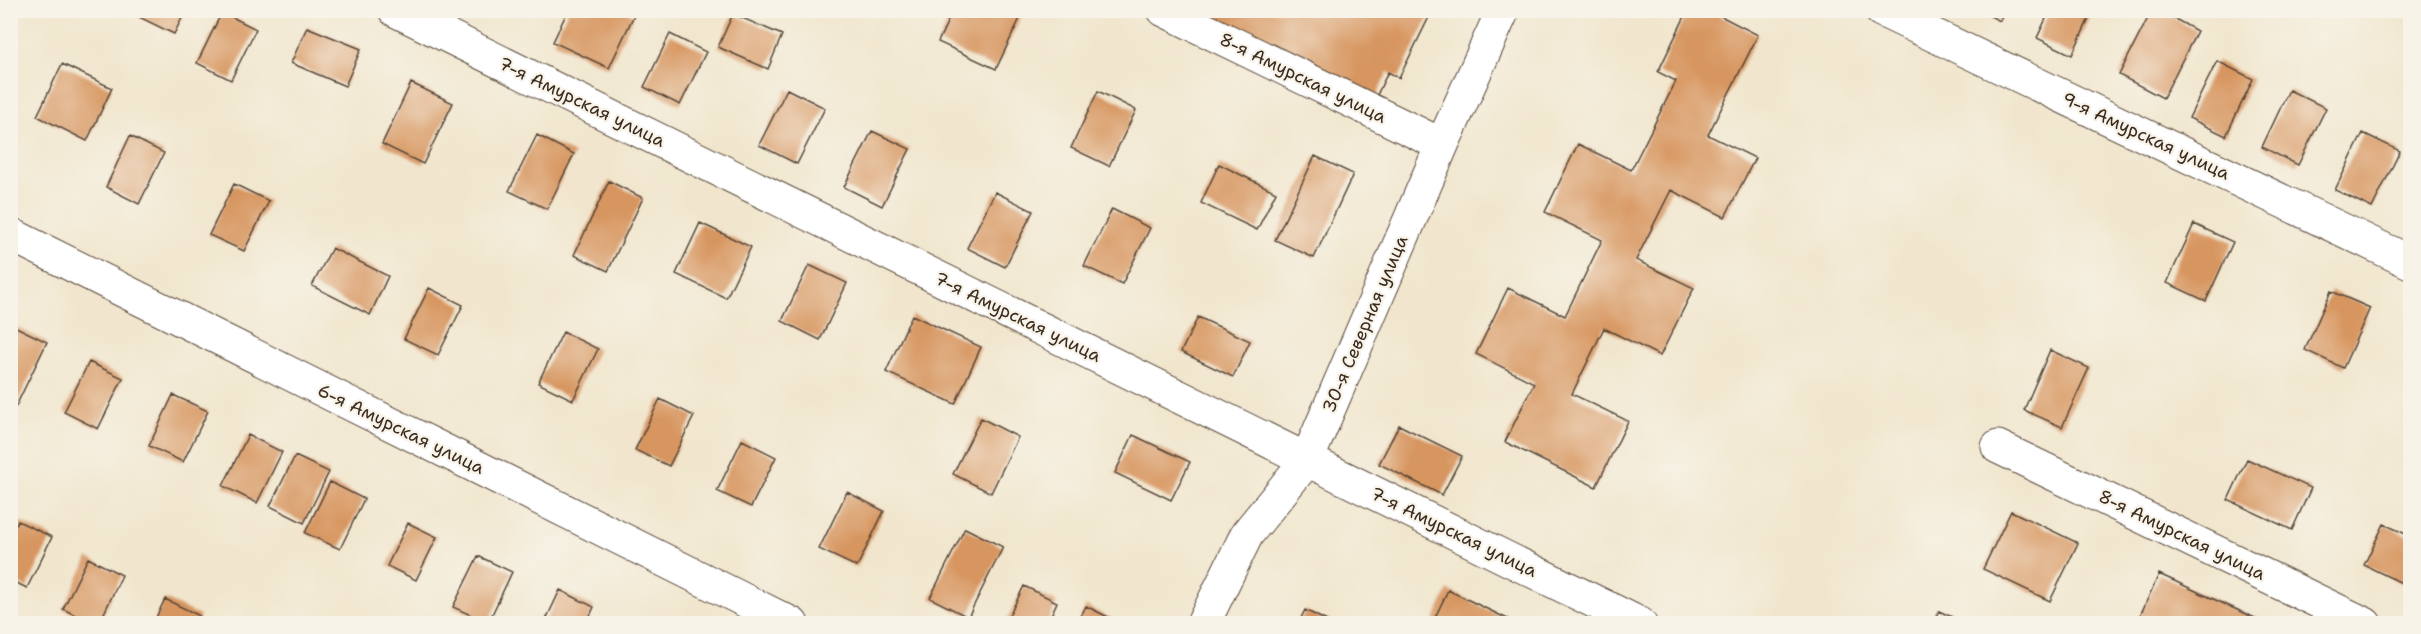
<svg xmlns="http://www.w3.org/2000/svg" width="2421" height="634" viewBox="0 0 2421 634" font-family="'Shantell Sans',sans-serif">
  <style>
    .building { fill: #d7955e }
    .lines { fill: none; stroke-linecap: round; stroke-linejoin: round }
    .street-casing { stroke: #564638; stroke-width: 35 }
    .street { stroke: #fff; stroke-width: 33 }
    .labels { text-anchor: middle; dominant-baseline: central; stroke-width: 4.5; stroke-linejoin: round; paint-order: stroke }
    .street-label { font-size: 18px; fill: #3b2a1e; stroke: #f7f3e8 }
  </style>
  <rect width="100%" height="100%" fill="#f7f3e8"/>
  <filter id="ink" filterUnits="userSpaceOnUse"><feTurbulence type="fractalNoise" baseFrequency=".0167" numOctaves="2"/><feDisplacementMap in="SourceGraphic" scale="12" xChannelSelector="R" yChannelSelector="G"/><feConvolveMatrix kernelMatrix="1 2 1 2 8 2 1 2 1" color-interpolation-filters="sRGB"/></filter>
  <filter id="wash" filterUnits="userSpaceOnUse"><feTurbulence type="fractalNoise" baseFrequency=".008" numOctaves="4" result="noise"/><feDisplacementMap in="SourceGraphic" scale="24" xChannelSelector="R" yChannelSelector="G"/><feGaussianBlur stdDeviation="1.35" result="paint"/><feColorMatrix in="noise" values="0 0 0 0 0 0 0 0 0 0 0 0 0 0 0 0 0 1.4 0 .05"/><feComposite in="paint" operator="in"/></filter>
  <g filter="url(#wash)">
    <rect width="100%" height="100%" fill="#f1e6cd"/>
    <g id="blocks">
      <path class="building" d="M142,10H186L174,34L139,17Z
        M568,10H625L634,15L609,68L553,42Z
        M953,10L1023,12L996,69L938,42Z
        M1198,10H1430L1432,11L1399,78L1388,72L1376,97Z
        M1688,10H1709L1758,35L1708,135L1755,158L1725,217L1671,190L1636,260L1694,288L1660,356L1604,328L1572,394L1628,421L1596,487L1505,442L1534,383L1476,354L1508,288L1565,316L1602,240L1545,212L1578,144L1631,170L1676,81L1658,72Z
        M1978,10H2004L2000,21Z
        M2050,10H2093L2072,55L2037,38Z
        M2152,10H2159L2197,31L2163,98L2119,75Z
        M222,12L256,29L231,80L197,63Z
        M733,14L782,35L768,69L718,47Z
        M307,27L361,49L345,86L291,63Z
        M670,34L706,52L680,105L644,87Z
        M2217,61L2253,79L2226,136L2189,118Z
        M62,64L112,88L87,141L37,116Z
        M411,83L453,103L423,164L382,144Z
        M787,89L825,108L797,164L759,145Z
        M2289,90L2326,108L2298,165L2262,147Z
        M1098,91L1136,110L1109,166L1071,148Z
        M872,131L910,149L882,206L844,187Z
        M2363,133L2400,151L2372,208L2335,190Z
        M537,135L574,154L547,209L509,191Z
        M130,136L164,153L139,204L106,187Z
        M1315,156L1353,174L1314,258L1275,240Z
        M1219,164L1276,192L1257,230L1201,203Z
        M609,181L643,198L608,271L574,255Z
        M234,184L269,201L244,251L209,235Z
        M995,192L1033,211L1005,267L967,248Z
        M1112,209L1150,228L1122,284L1084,266Z
        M700,223L751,247L726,298L676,274Z
        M2194,224L2233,242L2206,301L2167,283Z
        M332,248L388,276L370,315L312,286Z
        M809,265L847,283L820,340L782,321Z
        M429,288L463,305L438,355L404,339Z
        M2331,291L2370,308L2343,368L2305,350Z
        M912,315L981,347L955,404L886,372Z
        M1198,317L1250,341L1233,377L1181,352Z
        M10,324L47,342L15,408L10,406Z
        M563,332L598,349L573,400L538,383Z
        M2050,350L2089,368L2062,427L2024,410Z
        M89,362L123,378L98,429L64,412Z
        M173,395L208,411L183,462L149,446Z
        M660,399L694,416L669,466L635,450Z
        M981,418L1018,437L991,493L953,474Z
        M1399,425L1462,456L1442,495L1379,464Z
        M248,435L282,452L257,503L223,486Z
        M1133,435L1190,462L1171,500L1115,473Z
        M742,440L776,457L751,507L717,491Z
        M295,456L329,472L304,523L270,506Z
        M2247,459L2311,488L2292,530L2228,500Z
        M330,482L364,499L340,549L305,533Z
        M847,492L884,511L857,567L819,549Z
        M2011,511L2078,543L2050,601L1983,569Z
        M18,521L52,537L27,588L10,580V536Z
        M408,523L437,537L416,580L387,566Z
        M2384,524L2410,536V587L2364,565Z
        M965,528L1003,547L968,617L930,598Z
        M478,556L512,572L488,623L453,607Z
        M88,558L122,575L99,624H93L63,609Z
        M2159,574L2257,619L2255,624H2144L2138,620Z
        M1024,586L1057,602L1047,624H1005Z
        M560,590L594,607L586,624H544Z
        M1448,590L1518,624H1432Z
        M165,599L200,616L196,624H153Z
        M1086,606L1122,624H1077Z
        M1305,610L1333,624H1298Z
        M1939,611L1967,624H1934Z"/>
    </g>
  </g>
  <g filter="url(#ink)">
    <use href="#blocks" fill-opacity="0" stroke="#564638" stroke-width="1.5"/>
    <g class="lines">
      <g class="street-casing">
        <path id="street" d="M395,10L1640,624
          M1164,10L1442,145
          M1881,10L2410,262
          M10,234L792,624
          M1998,447L2365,624
          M1203,624L1247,534L1307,460L1442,145L1503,10"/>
      </g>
      <use href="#street" class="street"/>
    </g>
  </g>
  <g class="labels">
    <g class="street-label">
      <text transform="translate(1303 78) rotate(26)">8-я Амурская улица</text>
      <text transform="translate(582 102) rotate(26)">7-я Амурская улица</text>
      <text transform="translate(2146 136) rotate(25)">9-я Амурская улица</text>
      <text transform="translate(1018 317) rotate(26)">7-я Амурская улица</text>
      <text transform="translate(1365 324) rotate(-67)">30-я Северная улица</text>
      <text transform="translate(401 429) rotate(26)">6-я Амурская улица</text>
      <text transform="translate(1454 532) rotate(26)">7-я Амурская улица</text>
      <text transform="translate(2182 535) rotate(26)">8-я Амурская улица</text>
    </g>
  </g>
  <rect width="2421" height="634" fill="none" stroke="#f7f3e8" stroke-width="36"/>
</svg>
